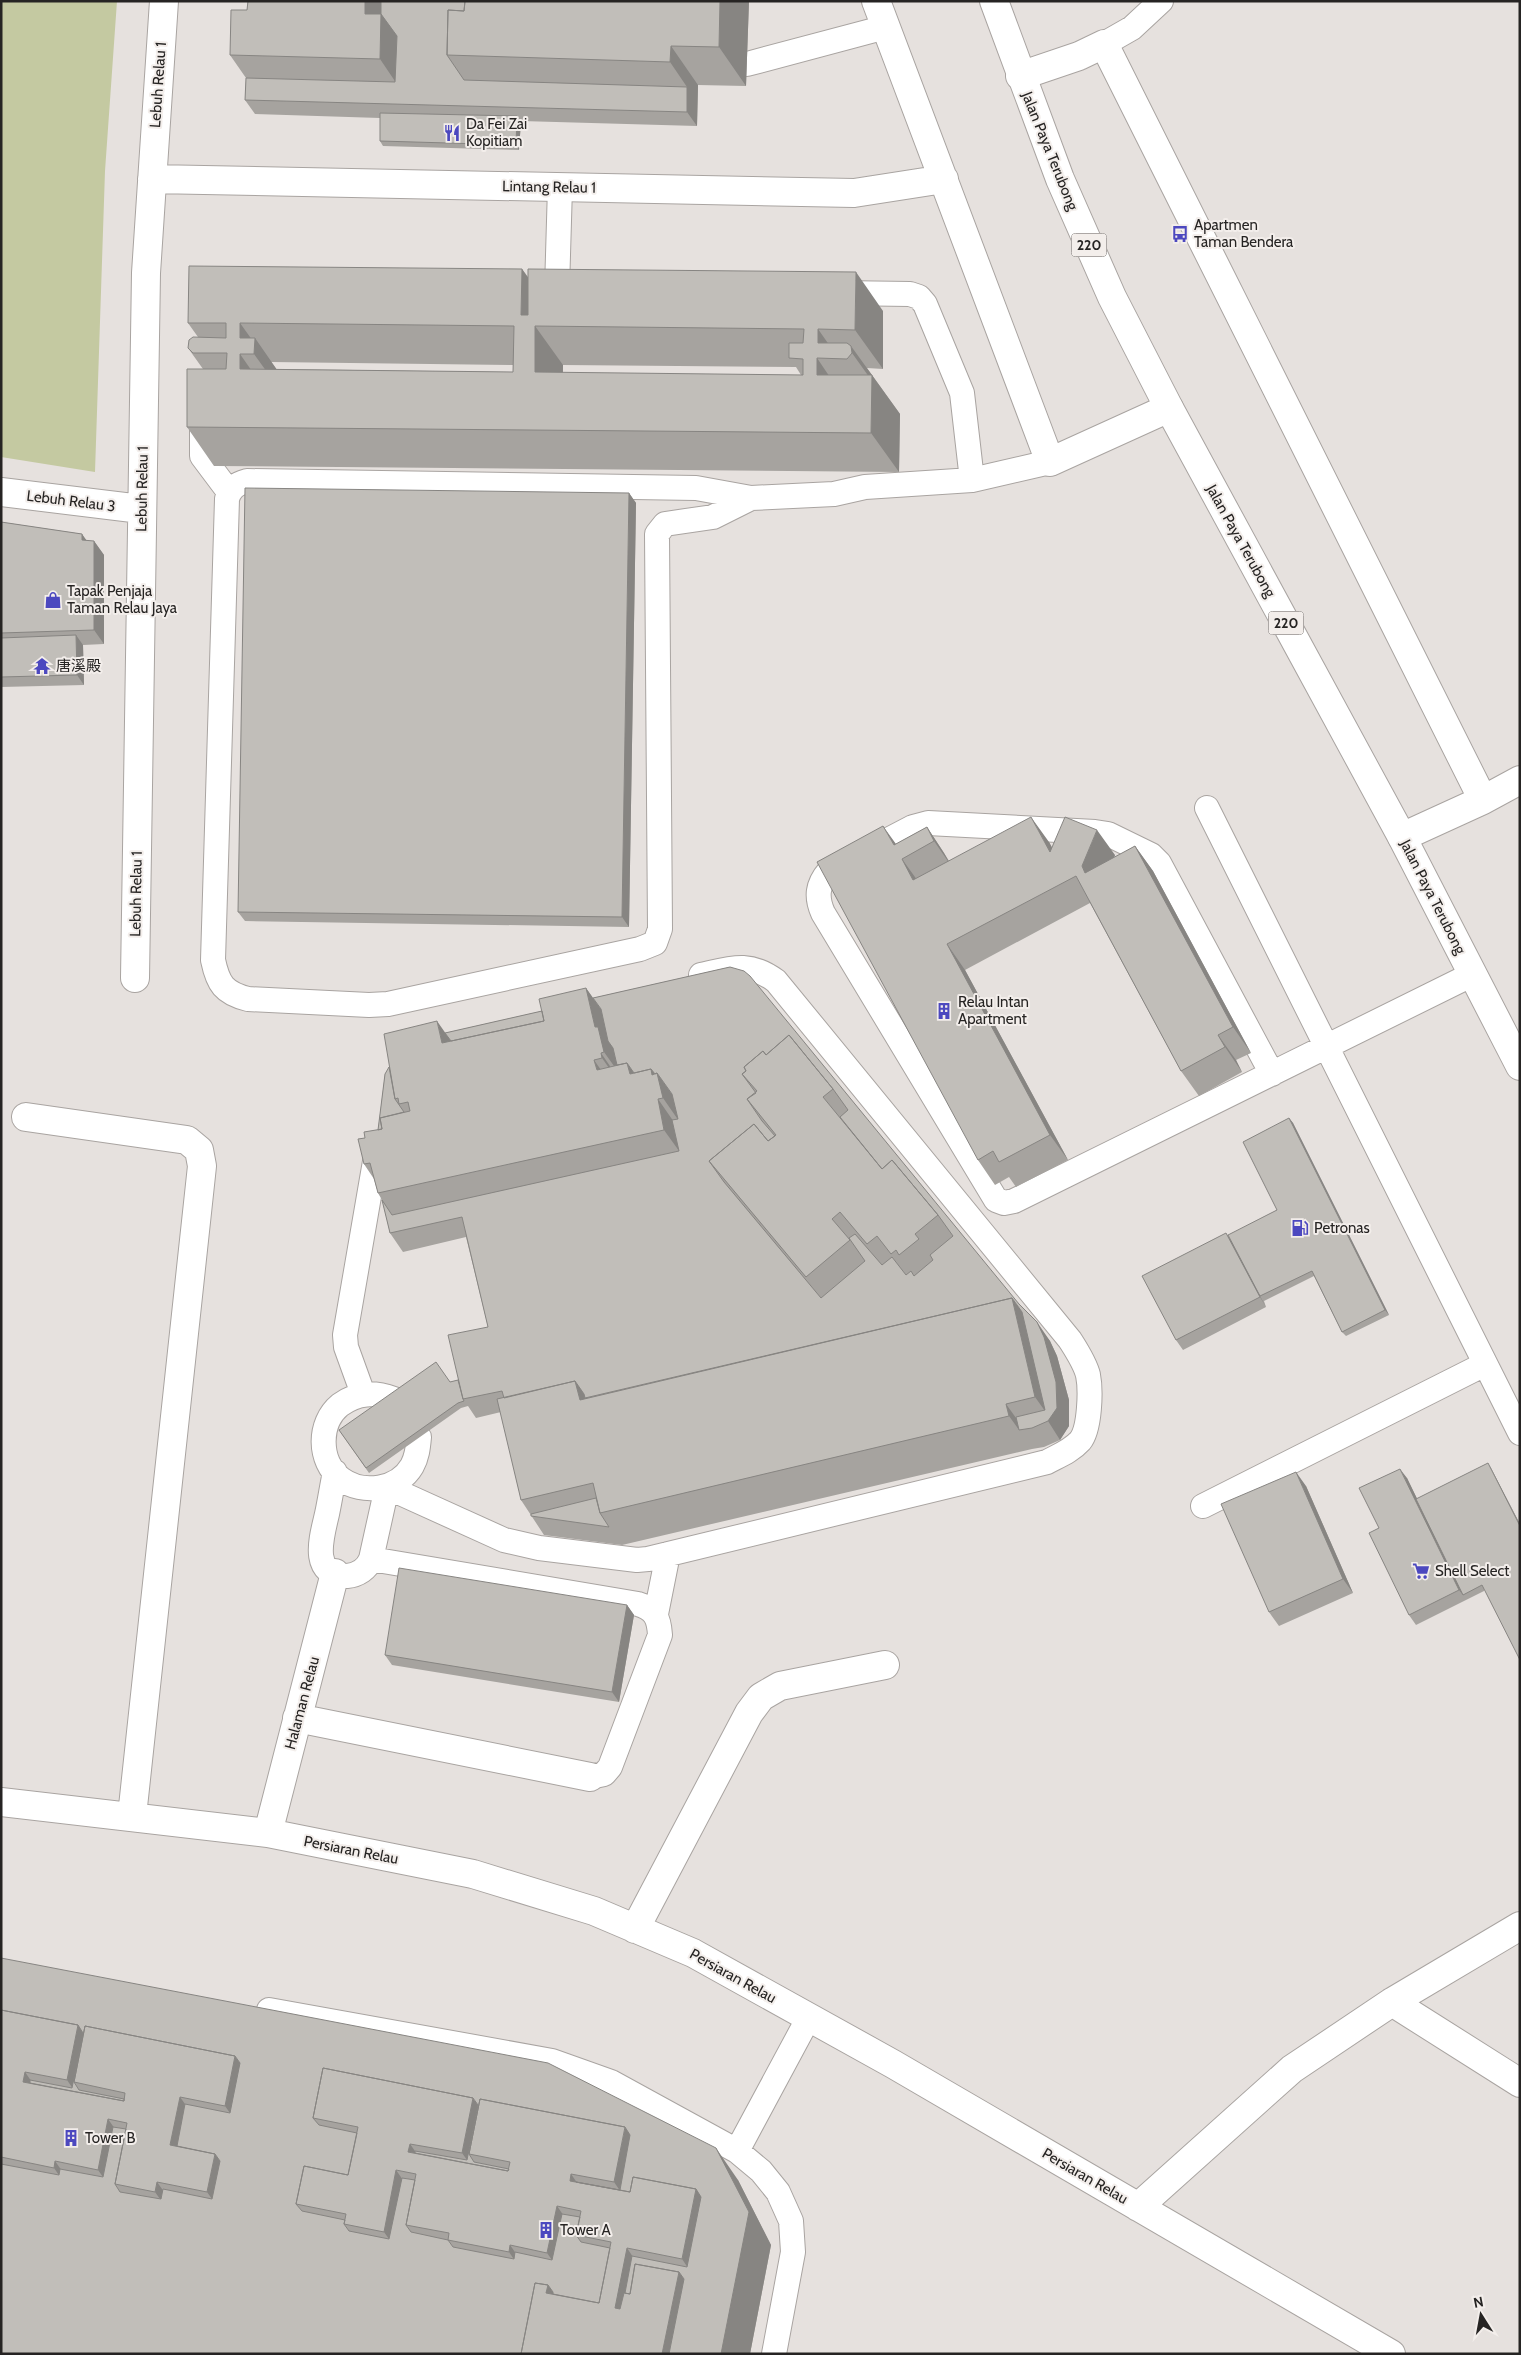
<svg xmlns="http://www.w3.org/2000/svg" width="1521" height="2355" viewBox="0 0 1521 2355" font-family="Cabin,'Noto Sans SC',sans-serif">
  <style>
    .green { fill: #c4c9a1 }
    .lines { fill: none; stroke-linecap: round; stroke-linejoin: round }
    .service-casing { stroke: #a9a4a1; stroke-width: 26 }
    .minor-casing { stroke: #a9a4a1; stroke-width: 30 }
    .primary-casing { stroke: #a9a4a1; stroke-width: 30 }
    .service { stroke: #fff; stroke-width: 24 }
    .minor { stroke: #fff; stroke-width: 28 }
    .primary { stroke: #fff; stroke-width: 28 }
    .wall { fill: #a6a39f; fill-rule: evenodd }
    .shaded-wall { fill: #878582 }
    .building { fill: #c1beb9; stroke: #878582; fill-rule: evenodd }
    .labels { text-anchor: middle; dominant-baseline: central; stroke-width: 4; stroke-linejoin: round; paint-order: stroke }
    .shield { fill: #f3eeeb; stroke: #64615f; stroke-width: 1 }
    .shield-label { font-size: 14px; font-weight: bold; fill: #262423 }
    .street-label { font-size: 15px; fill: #262423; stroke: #f3eeeb }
    .poi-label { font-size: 15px; fill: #262423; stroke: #f3eeeb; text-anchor: start }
  </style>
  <rect width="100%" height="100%" fill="#e6e1de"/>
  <path class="green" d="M1,1H117L105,171L95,472L1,457Z"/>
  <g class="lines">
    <g class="service-casing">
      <path id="service" d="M1104,44L1132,28L1161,1
        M747,64L886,27
        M557,289L560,187
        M839,293L910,294L919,297L925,304L962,393L972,480
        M202,414V456L229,492
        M247,481L696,488L751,498L713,517L665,524L657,534L660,929L655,943L640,949L388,1004L369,1005L248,999C224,993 218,984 213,960L227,499C230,488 236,484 247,481Z
        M751,498L834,494L865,487L972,480L1050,462
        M1207,808L1520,1433
        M1272,1074L1159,863L1151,855L1108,834L1095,832L928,823L913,827L829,871C817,885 816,897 823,913L996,1200L1004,1203L1014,1201L1473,974
        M363,1394L346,1347L345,1335L378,1144
        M394,1399C374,1392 358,1392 340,1405C318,1423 318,1461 341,1479C363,1495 398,1490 412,1466C417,1457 418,1448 419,1437
        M335,1472C332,1486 330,1500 327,1514C322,1536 309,1576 347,1576C358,1575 367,1569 371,1559L387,1487L504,1540L539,1548L637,1560L648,1559L1047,1462C1058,1456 1071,1451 1080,1441C1090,1429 1091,1390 1088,1375C1085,1363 1077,1351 1070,1340L776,981C749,961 732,968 701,975
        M1203,1506L1485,1364
        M371,1559L638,1604C655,1609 659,1618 660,1635L610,1767L604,1774L590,1777
        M656,1614L668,1554
        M269,2010L552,2061L611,2082L737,2151L761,2171L778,2192L791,2221L793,2252L774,2354
        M737,2151L809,2017"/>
    </g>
    <g class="minor-casing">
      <path id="minor" d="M876,1L1050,462L1169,408
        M1020,76L1079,56L1104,44L1483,800
        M152,179L854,193L944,179
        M1,492L141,509
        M1402,837L1483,800L1520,780
        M135,978L146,273L164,1
        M26,1117L187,1140L199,1150L202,1166L132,1816
        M297,1718L590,1777
        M1,1802L268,1833L473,1874L594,1911L693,1953L893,2064L1391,2354
        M268,1833L335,1573
        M635,1929L749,1713L761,1697L780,1686L885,1665
        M1392,2002L1520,2083
        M1138,2207L1292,2069L1392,2002L1520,1926"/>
    </g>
    <g class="primary-casing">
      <path id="primary" d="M994,1L1060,179L1112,297L1169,408L1402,837L1520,1066"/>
    </g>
    <use href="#service" class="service"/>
    <use href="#minor" class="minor"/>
    <use href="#primary" class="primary"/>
  </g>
  <path class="wall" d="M248,1H749L746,86L698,85L697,126L521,121L519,150L383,146L380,141V118L255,114L245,100L246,78L230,55L247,10Z
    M522,269L528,277L883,311V369L867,368L900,414L899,472L214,466L187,427L203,369L188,348L198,337L188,323ZM271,362L513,365V372L276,369ZM563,365L796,367L801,375L563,373Z
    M629,493L636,503L629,927L245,921L238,912Z
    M1,522L82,534L86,541H94L104,555V644L83,645L84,685L1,687Z
    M927,827L944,853L949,861L1049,842L1052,848L1115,855L1114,858L1135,846L1153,871L1251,1053L1236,1060L1242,1072L1199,1096L1181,1071L1090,903L965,970L1068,1160L1016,1187L1009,1177L995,1185L978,1160L896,844Z
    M730,967L1050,1341L1057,1356L1069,1400V1426L1060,1440L1044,1447L1032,1449L622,1545L544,1535L521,1500L501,1412L476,1418L468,1406L461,1408L369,1473L339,1430L450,1382L458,1380L488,1327L466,1237L403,1252L390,1233L382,1200L378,1193L374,1179L364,1164L365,1138L378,1130L385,1074L445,1033L542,1011L586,988L593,998Z
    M1289,1118L1293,1123L1389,1315L1346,1336L1342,1332L1314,1276L1264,1301L1266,1307L1183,1350L1176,1340L1231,1240L1277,1210Z
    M1491,1468L1484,1591L1416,1625L1409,1615L1379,1528L1407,1478L1417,1499Z
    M1306,1486L1353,1593L1279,1626L1269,1612Z
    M627,1605L634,1615L619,1702L392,1665L385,1655Z
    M1,1958L738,2180L771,2245L750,2354H1Z"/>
  <path class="shaded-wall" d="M365,1H392L406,51L405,96L380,59L365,14Z
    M720,1H749L746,86L719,47Z
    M671,46L698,85L697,126L687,112V87L670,62Z
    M517,116L521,121L519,150L516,145Z
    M522,269L549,308L535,326L563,365L562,411L535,372L521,315Z
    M856,272L883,311V369L855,330Z
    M240,323L255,344V338L282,377V393L254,354L240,338Z
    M818,329L839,359L818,343Z
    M851,346L900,414L899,472L871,433L872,381L852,353Z
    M240,354L267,393L240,369Z
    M817,358L844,398L817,375Z
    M629,493L636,503L629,927L622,917Z
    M82,534L92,548L82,540Z
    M94,541L104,555V644L94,630Z
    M76,635L83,645L84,685L77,675Z
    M1031,817L1049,842L1068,877L1050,852Z
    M883,826L901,851L894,845Z
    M927,827L944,853L952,867L934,841Z
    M1097,830L1115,855L1099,892L1085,873L1082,866Z
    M1135,846L1153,871L1251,1053L1233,1027Z
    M902,859L920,884L913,880Z
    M947,944L965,970L1068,1160L1050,1135Z
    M586,988L614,1028L629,1087L604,1052L595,1027Z
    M437,1021L465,1061L442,1043Z
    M1218,1035L1236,1060L1242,1072L1225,1047Z
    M601,1053L625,1088H623L602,1058Z
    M594,1060L615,1090L597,1070Z
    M627,1063L649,1094L630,1074Z
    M651,1069L657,1073L685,1113L690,1137L663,1098L652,1075Z
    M658,1099L685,1138L692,1169L664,1130Z
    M1289,1118L1293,1123L1389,1315L1385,1310Z
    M1226,1233L1233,1243L1260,1296L1266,1307L1260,1297Z
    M1012,1298L1035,1330L1037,1322L1050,1341L1057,1356L1069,1400V1426L1060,1440L1048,1421L1050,1418L1035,1397Z
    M575,1381L597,1412L580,1400Z
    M1006,1404L1024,1429L1019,1430L1009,1416Z
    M1488,1463L1491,1468L1520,1524V1526Z
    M1400,1469L1407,1478L1464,1595H1463L1459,1590Z
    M1296,1472L1306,1486L1353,1593L1343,1579Z
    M627,1605L634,1615L619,1702L612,1692Z
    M78,2025L89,2041L74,2082L80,2099L67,2080Z
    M235,2056L262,2095L253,2145L225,2106Z
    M25,2072L38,2091L23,2082Z
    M180,2097L208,2136L203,2158L170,2145Z
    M473,2098L483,2113L469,2154L475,2171L462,2153Z
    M108,2119L129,2149L115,2184L126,2209L98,2170Z
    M625,2127L653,2167L625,2198L614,2182Z
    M410,2144L422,2161L408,2152Z
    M716,2148L738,2180L771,2245L750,2354H721Z
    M215,2154L242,2193L235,2231L207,2192Z
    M55,2161L83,2201L81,2207L54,2168Z
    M396,2170L417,2200L406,2225L412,2271L384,2232Z
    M571,2174L582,2190L570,2181Z
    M157,2182L185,2221L183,2231L155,2192Z
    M696,2189L724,2229L709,2299L682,2259Z
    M557,2206L577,2235H576L575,2292L547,2253Z
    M510,2245L538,2285L536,2292L509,2252Z
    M627,2248L643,2272L626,2343L604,2311Z
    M679,2272L707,2312L698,2354H662Z
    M548,2285L560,2302L546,2293Z"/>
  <path class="building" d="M248,1H365V14H381L380,59L230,55L231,10H247Z
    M381,1H465L464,11L448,10L447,55L464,80L687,87V112L245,100L246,78L395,82L397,36L381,14Z
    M465,1H720L719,47L671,46L670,62L447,55L448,10L464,11Z
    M380,113L517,116L516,145L380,141Z
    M189,266L522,269L521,315H528V269L856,272L855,330L818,329V343H847L851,346L852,353L847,359L817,358V375H872L871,433L187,427V369H226L227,353H193L188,348L189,340L193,337L226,338V323H188ZM240,323L514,326L513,372L240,369V354H254L255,338H240ZM535,326L804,329L803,343H789V358L803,359V375L535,372Z
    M245,488L629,493L622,917L238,912Z
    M1,522L82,534V540L94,541V630L1,633Z
    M76,635L77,675L1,677V638Z
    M1031,817L1050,852L1065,817L1097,830L1082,866L1085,873L1135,846L1233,1027L1218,1035L1225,1047L1181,1071L1076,876L947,944L1050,1135L999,1162L993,1151L978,1160L817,862L883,826L894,845L927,827L934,841L902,859L913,880Z
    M730,967L744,971L750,976L1019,1304L1037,1322L1044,1337L1056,1382L1057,1408L1048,1421L1032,1428L1019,1430L1016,1417L1045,1410L1022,1312L1012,1298L585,1398L584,1394L575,1381L504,1398L502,1391L463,1399L448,1335L488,1327L462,1217L390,1233L382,1200L392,1215L679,1151L672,1120L678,1119L672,1094L657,1073L655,1074L651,1069L634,1073L627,1063L617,1065L613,1048L608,1041L601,1009L593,998L721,969ZM789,1035L833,1089L848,1110L840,1117L882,1169L892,1160L938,1215L953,1236L930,1255L933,1260L914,1276L911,1271L906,1275L892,1257L882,1265L855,1234L849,1238L865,1261L821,1298L724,1182L709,1161L754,1124L768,1141L775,1136L762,1121L747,1099L756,1093L742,1074L746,1071L744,1067L763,1051L766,1055Z
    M586,988L595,1027H598L604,1052L601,1053L602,1058L594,1060L597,1070L627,1063L630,1074L651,1069L652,1075L657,1073L663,1098L658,1099L664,1130L378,1193L370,1163L364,1164L358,1139L365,1138L364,1132L382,1129L380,1118L410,1111L408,1102L399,1104L398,1098L395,1099L384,1034L437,1021L442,1043L544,1021L539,999Z
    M542,1011L544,1021L451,1041L445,1033Z
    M789,1035L833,1089L823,1097L882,1169L892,1160L938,1215L915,1234L919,1239L899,1255L896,1250L891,1254L877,1236L867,1244L840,1212L832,1219L850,1240L806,1277L709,1161L754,1124L768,1141L776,1135L747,1099L757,1091L742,1074L746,1071L744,1067L763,1051L766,1055Z
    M389,1067L395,1099L404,1112L380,1118L382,1129L378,1130L385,1074Z
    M1289,1118L1385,1310L1342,1332L1312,1271L1260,1296L1228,1235L1277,1210L1243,1142Z
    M1226,1233L1260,1297L1176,1340L1142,1276Z
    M1012,1298L1035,1397L1006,1404L1009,1416L600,1513L593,1483L521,1500L497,1399L575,1381L580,1400Z
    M436,1362L450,1382L458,1380L463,1399L464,1401L458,1403L366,1468L339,1430Z
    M1488,1463L1520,1526V1660L1482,1585L1463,1595L1416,1499Z
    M1400,1469L1459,1590L1409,1615L1369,1533L1379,1528L1359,1488Z
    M1296,1472L1343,1579L1269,1612L1221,1504Z
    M596,1498L600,1513L609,1527L531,1516V1514Z
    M399,1568L627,1605L612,1692L385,1655Z
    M1,1958L548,2063L716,2148L749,2212L721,2354H669L684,2279L679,2272L635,2264L630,2294L625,2293L632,2256L687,2267L701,2197L696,2189L633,2177L630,2192L576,2182L620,2190L630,2135L625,2127L480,2099L469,2154L474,2162L509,2169L508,2171L415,2153V2151L467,2160L478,2105L473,2098L323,2068L313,2118L319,2125L357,2133L348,2175L304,2166L296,2204L302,2211L345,2220L344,2224L349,2231L389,2239L402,2178L415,2180L406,2225L411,2232L448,2240L453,2247L514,2259L515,2252L552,2260L562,2214L580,2217L576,2235L581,2242L610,2248L599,2303L553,2294V2292L548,2285L535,2283L521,2354H1V2164L59,2175L60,2169L103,2177L113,2127L126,2129L115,2184L120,2192L161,2199L163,2189L212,2199L220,2161L215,2154L177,2146L185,2104L230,2113L240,2063L235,2056L85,2026L74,2082L79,2090L124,2099V2101L30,2083V2080L72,2088L83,2033L78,2025L1,2010Z
    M1,2010L78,2025L67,2080L25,2072L23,2082L124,2101L125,2093L74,2082L85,2026L235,2056L225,2106L180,2097L170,2145L215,2154L207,2192L157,2182L155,2192L115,2184L127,2123L108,2119L98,2170L55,2161L54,2168L1,2157Z
    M323,2068L473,2098L462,2153L410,2144L408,2152L508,2171L510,2162L469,2154L480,2099L625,2127L614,2182L571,2174L570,2181L630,2192L633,2177L696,2189L682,2259L627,2248L615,2308L620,2309L624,2293L630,2294L635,2264L679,2272L662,2354H521L535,2283L548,2285L546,2293L599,2303L611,2242L576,2235L581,2211L557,2206L547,2253L510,2245L509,2252L448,2240L449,2233L406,2225L416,2174L396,2170L384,2232L344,2224L346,2214L296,2204L304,2166L348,2175L358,2127L313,2118Z"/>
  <defs>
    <g id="restaurant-bare" transform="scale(1.35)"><path d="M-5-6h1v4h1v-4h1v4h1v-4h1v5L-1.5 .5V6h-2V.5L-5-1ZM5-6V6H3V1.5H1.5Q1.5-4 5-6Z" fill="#4c48bf" stroke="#f3eeeb" stroke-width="2.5" paint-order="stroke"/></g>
    <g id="bus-bare" transform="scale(1.35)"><path d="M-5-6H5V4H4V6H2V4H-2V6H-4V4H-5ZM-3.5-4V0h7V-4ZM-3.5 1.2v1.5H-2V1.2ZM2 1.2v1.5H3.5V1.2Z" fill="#4c48bf" stroke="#f3eeeb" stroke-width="2.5" paint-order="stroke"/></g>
    <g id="shop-bare" transform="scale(1.35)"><path d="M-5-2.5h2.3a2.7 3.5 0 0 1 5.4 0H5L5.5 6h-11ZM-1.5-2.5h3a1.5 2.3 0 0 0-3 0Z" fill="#4c48bf" stroke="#f3eeeb" stroke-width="2.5" paint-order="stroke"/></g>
    <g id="temple-bare" transform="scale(1.35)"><path d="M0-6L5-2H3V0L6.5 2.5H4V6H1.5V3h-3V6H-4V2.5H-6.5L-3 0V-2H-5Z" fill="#4c48bf" stroke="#f3eeeb" stroke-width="2.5" paint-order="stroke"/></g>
    <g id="building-bare" transform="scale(1.35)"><path d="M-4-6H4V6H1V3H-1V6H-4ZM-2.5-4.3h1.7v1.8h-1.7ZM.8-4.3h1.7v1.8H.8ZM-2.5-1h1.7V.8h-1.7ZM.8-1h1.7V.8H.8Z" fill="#4c48bf" stroke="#f3eeeb" stroke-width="2.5" paint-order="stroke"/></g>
    <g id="fuel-bare" transform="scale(1.35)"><path d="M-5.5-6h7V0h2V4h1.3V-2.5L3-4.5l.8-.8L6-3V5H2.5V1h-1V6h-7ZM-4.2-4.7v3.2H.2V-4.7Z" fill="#4c48bf" stroke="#f3eeeb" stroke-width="2.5" paint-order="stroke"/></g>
    <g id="supermarket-bare" transform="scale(1.35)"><path d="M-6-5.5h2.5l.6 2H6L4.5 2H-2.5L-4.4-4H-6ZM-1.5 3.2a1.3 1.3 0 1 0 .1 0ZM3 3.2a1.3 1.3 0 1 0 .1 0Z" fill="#4c48bf" stroke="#f3eeeb" stroke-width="2.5" paint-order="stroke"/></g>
  </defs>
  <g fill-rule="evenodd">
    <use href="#restaurant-bare" x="452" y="133"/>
    <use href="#bus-bare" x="1180" y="234"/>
    <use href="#shop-bare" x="53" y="600"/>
    <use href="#temple-bare" x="42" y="666"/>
    <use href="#building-bare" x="944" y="1011"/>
    <use href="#fuel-bare" x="1300" y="1228"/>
    <use href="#supermarket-bare" x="1421" y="1571"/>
    <use href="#building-bare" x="71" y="2138"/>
    <use href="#building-bare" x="546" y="2230"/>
  </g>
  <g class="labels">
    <g class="shield">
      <rect x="1071.5" y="233.5" width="35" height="23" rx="4"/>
      <rect x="1268.5" y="611.5" width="35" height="23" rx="4"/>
    </g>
    <g class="shield-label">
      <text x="1089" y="245">220</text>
      <text x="1286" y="623">220</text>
    </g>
    <g class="street-label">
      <text transform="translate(158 85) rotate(-86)">Lebuh Relau 1</text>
      <text transform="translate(1050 151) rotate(68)">Jalan Paya Terubong</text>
      <text transform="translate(549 187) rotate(1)">Lintang Relau 1</text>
      <text transform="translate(142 489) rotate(-89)">Lebuh Relau 1</text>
      <text transform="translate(71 501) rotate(7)">Lebuh Relau 3</text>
      <text transform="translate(1241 541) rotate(61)">Jalan Paya Terubong</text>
      <text transform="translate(136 894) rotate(-89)">Lebuh Relau 1</text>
      <text transform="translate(1433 897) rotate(63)">Jalan Paya Terubong</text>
      <text transform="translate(302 1703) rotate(-75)">Halaman Relau</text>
      <text transform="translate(351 1850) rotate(11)">Persiaran Relau</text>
      <text transform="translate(733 1976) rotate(29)">Persiaran Relau</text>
      <text transform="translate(1085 2176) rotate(30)">Persiaran Relau</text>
    </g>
    <g class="poi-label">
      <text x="466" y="124">Da Fei Zai<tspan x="466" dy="17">Kopitiam</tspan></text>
      <text x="1194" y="225">Apartmen<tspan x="1194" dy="17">Taman Bendera</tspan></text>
      <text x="67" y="591">Tapak Penjaja<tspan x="67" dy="17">Taman Relau Jaya</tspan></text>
      <text x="56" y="666">唐溪殿</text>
      <text x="958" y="1002">Relau Intan<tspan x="958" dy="17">Apartment</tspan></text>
      <text x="1314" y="1228">Petronas</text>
      <text x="1435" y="1571">Shell Select</text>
      <text x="85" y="2138">Tower B</text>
      <text x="560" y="2230">Tower A</text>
    </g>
  </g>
  <rect width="1521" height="2355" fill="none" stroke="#262423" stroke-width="5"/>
  <g transform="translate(1481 2315) rotate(349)" stroke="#f3eeeb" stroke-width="4" paint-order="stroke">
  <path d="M0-4L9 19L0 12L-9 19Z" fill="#262423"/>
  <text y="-8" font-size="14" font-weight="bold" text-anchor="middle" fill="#262423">N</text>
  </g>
</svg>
